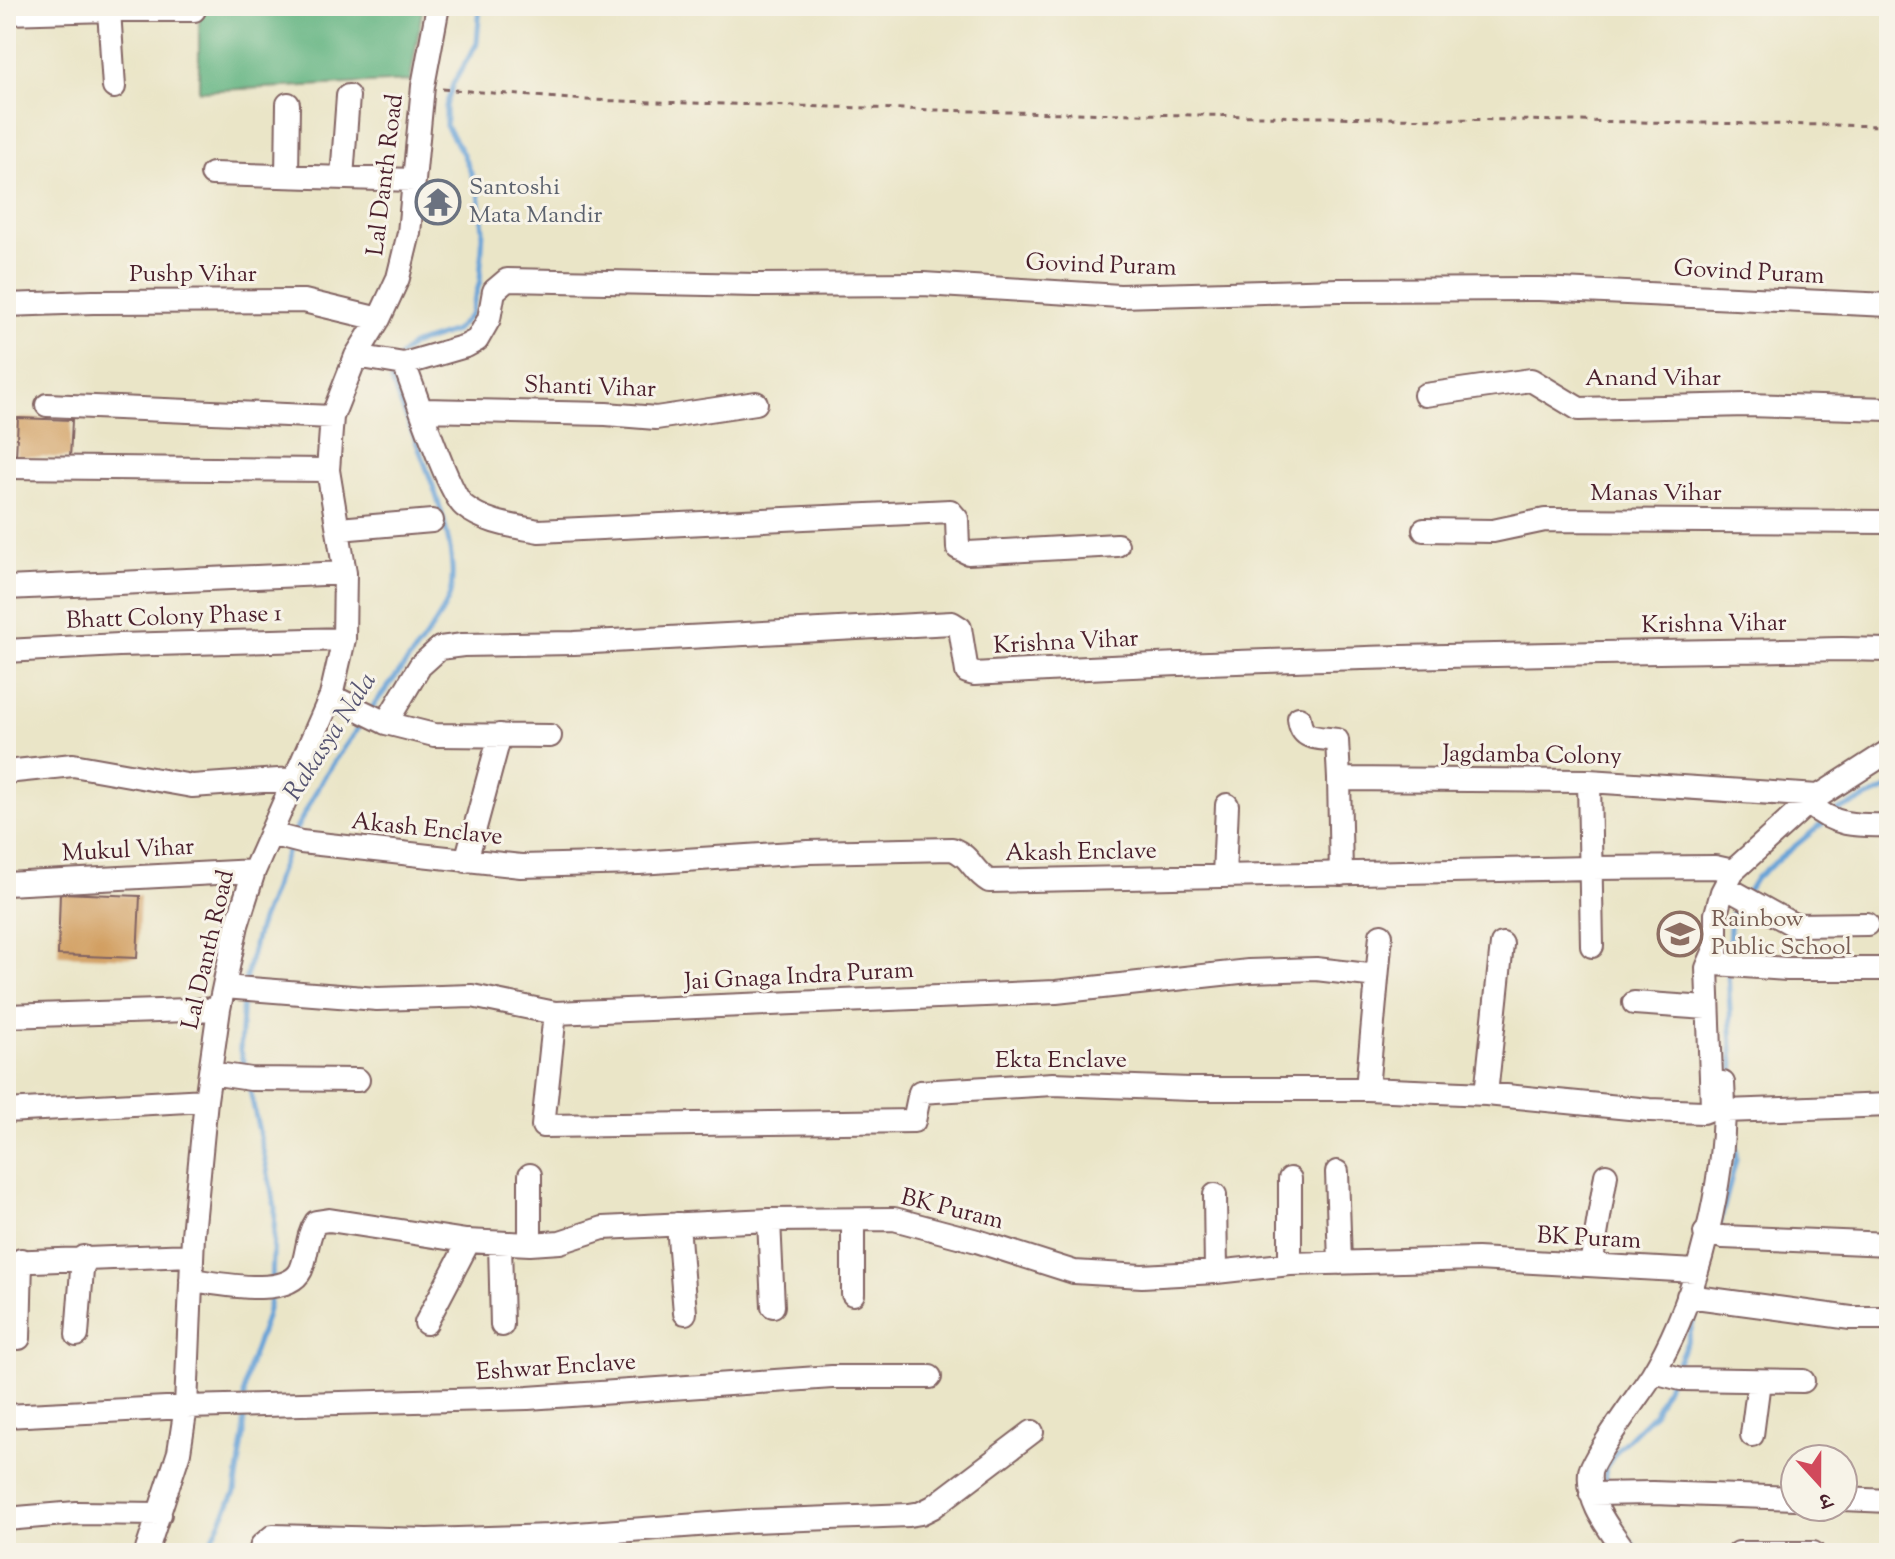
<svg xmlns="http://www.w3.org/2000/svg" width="1895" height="1559" viewBox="0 0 1895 1559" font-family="'Sorts Mill Goudy','Noto Serif Devanagari',serif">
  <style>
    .forest { fill: #61b380; stroke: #566956; stroke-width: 2 }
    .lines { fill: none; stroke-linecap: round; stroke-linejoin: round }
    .stream { stroke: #66a2d7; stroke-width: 5 }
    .building { fill: #d09b5b }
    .minor-casing { stroke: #826462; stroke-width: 26 }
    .path { stroke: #826462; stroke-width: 3; stroke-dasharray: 6 6; stroke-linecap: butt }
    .minor { stroke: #fff; stroke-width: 22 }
    .labels { text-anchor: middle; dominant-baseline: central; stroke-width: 6; stroke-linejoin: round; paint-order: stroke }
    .street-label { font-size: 24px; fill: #4a1f2b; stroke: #f7f3e8 }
    .worship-label { font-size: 24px; fill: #5b616d; stroke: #f7f3e8; text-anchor: start }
    .education-label { font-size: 24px; fill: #785e54; stroke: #f7f3e8; text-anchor: start }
    .water-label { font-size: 26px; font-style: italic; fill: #555370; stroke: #f7f3e8 }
  </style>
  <rect width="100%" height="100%" fill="#f7f3e8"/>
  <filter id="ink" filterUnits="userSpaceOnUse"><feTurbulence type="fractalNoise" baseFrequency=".0125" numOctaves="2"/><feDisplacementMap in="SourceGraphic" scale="16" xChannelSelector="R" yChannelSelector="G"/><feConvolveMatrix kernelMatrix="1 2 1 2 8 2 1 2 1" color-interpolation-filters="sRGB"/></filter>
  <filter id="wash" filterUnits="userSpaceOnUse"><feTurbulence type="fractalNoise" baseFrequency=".006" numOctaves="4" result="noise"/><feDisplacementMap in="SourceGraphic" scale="32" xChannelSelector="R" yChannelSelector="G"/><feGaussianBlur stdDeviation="1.8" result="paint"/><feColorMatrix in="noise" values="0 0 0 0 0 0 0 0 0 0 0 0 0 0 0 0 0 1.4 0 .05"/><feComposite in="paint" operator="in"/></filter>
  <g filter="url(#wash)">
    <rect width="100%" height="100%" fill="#eae5c7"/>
    <path class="forest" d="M199,6H423L410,81L199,91Z"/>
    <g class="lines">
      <path class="stream" d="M400,356L412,345L455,331L470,315L480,281L483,230L479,192L463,154L446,126V106L453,84L477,43L480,6
        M372,708C393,678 438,628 449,597C466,546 411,431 391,380L395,369
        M1837,811L1889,788
        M294,833L324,777L364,719
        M1748,891L1756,878L1823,823
        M1728,958L1731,916L1740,902
        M1728,972L1735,1105
        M245,981L258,929L289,846
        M243,995L240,1050L246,1072
        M249,1085L275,1207L272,1281
        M1719,1227L1736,1160L1735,1115
        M1673,1372L1688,1340L1699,1302
        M244,1400C244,1359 268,1330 271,1291
        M1607,1489L1605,1468L1620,1447L1654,1413L1669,1381
        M1608,1498L1609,1505L1638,1553
        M205,1553L235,1492L244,1434V1410"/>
    </g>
    <g id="blocks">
      <path class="building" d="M18,418L72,420L70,458L16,456Z
        M60,893L140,896L137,958L58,955Z"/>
    </g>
  </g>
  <g filter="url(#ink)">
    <use href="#blocks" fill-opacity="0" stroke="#826462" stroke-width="2"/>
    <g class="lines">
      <g class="minor-casing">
        <path id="minor" d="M109,10L114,87
          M6,13L109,10H194
          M212,174L414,180
          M287,176L288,104
          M342,178L348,96
          M6,305L93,302L304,301L379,319
          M356,356L404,364L466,346L477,340L489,319L494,291L507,280L756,285L923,284L1120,296L1339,290L1539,289L1889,305
          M404,364C414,389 448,493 464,506C485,523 513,526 539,531L950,511L957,519L958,548L968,553L1117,545
          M1425,395L1531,380L1579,409L1747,405L1889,409
          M47,405L332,417
          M422,410L606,414L656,418L756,403
          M6,467L328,470
          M339,529L432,521
          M1424,530L1493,531L1545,520L1889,522
          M6,588L345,573
          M6,651L119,645L344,639
          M331,696L386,723L420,666L440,648L463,645L574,643L952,623L960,628L967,672L974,674C1263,657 1552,654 1842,649L1889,650
          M1299,718C1301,741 1317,737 1337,740L1339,779
          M386,723L434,735L550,736
          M6,772L73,765L192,786L293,779
          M1589,781L1592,946
          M1808,803C1833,826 1857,826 1889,825
          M270,834L301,842L521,866L639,863L808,852L952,849C971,856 972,871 989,881L1590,868L1715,867L1733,871
          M466,861L500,735
          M1341,874L1339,779L1589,781L1818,796
          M1224,876L1227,805
          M6,884L254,871
          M1725,887L1794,925L1867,924
          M1716,961V914L1722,892L1733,871L1808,803L1889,751
          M1716,964L1787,969H1889
          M224,987L377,999L472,996L555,1013L1056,992L1249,971L1316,969L1377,976
          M1634,1003L1707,1008
          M555,1013L543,1126L914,1121L920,1092L1053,1084L1190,1089H1367L1486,1094L1650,1110L1703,1112L1708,1110L1712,1105L1707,968L1716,947
          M6,1016L219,1009
          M210,1073L251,1079L358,1080
          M1367,1089L1381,935
          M1486,1094L1502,944
          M6,1111L206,1100
          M1725,1111L1889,1105
          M1337,1172L1340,1263
          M530,1175V1244
          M1215,1195L1216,1272
          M769,1220L773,1306
          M853,1220V1294
          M678,1224L685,1313
          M1705,1233L1723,1237L1889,1244
          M500,1243L502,1325
          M6,1262L192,1255
          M1290,1264V1179
          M1591,1265L1606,1175
          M191,1280C217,1283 287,1299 301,1270C308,1254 306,1237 316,1222L329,1220L466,1241L530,1244L560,1242L603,1228L769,1220L894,1219L977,1241L1074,1272L1142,1276L1216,1272L1290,1264L1477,1259L1695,1271
          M1688,1296L1851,1318H1889
          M426,1323L469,1241
          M77,1335L83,1257
          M19,1338L21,1260
          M1654,1372L1681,1379L1803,1381
          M6,1416L186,1407L528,1398L832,1377H930
          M1752,1435L1759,1381
          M1591,1494L1653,1493L1795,1498
          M1843,1499L1889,1501
          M6,1519L76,1513L160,1514
          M146,1553L179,1452L186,1407L193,1235L206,1100L219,1009L237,925L254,871L331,696L344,639L345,573L328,470L332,417L356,356L379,319L398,278L409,233L423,86L438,6
          M260,1553L262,1545L273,1536L427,1540L550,1536L751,1521L909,1515L921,1513L933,1507L1032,1432
          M1626,1553C1609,1528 1587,1504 1590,1472C1592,1458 1641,1392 1652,1375C1698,1300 1729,1171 1723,1083
          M1739,1553H1813"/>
      </g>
      <path class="path" d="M442,89L585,100L1008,112L1889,126"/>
      <use href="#minor" class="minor"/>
    </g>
  </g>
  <defs>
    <g id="temple-ring" transform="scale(2.3)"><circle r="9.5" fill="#f7f3e8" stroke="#6b7280" stroke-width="1.5"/><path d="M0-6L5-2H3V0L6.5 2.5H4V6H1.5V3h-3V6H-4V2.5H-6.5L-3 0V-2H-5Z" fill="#6b7280"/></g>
    <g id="school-ring" transform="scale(2.3)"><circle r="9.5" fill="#f7f3e8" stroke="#8d6e63" stroke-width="1.5"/><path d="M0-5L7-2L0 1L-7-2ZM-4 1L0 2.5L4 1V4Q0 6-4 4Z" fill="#8d6e63"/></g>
  </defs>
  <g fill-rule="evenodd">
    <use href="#temple-ring" x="438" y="202"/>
    <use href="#school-ring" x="1680" y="934"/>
  </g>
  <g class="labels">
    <g class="street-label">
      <text transform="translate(386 175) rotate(-83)">Lal Danth Road</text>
      <text transform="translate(1101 266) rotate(2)">Govind Puram</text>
      <text transform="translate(1749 273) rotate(3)">Govind Puram</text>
      <text x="193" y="275">Pushp Vihar</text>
      <text x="1653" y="379">Anand Vihar</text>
      <text transform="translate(590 388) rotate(2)">Shanti Vihar</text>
      <text x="1656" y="494">Manas Vihar</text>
      <text transform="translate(174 618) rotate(-2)">Bhatt Colony Phase 1</text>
      <text transform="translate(1714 625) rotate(-1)">Krishna Vihar</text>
      <text transform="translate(1066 643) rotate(-3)">Krishna Vihar</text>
      <text transform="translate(1532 756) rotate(1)">Jagdamba Colony</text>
      <text transform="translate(427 830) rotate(6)">Akash Enclave</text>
      <text transform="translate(128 851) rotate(-3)">Mukul Vihar</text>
      <text transform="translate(1081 853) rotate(-1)">Akash Enclave</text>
      <text transform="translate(209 950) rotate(-77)">Lal Danth Road</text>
      <text transform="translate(799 977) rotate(-3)">Jai Gnaga Indra Puram</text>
      <text x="1061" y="1061">Ekta Enclave</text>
      <text transform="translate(952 1210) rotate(14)">BK Puram</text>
      <text transform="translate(1589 1239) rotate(3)">BK Puram</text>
      <text transform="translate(556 1368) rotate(-4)">Eshwar Enclave</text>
    </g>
    <g class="worship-label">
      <text x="469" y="188">Santoshi<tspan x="469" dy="28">Mata Mandir</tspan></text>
    </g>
    <g class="education-label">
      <text x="1711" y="920">Rainbow<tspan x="1711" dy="28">Public School</tspan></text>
    </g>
    <g class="water-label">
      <text transform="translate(331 737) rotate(-57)">Rakasya Nala</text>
    </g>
  </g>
  <rect width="1895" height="1559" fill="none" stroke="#f7f3e8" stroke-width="32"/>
  <g transform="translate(1819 1483) rotate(159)"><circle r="38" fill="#f7f3e8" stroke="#b29e9c" stroke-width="2"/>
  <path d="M0-6L14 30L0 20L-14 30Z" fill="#d1495b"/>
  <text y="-12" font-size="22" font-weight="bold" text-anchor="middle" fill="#4a1f2b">उ</text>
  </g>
</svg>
